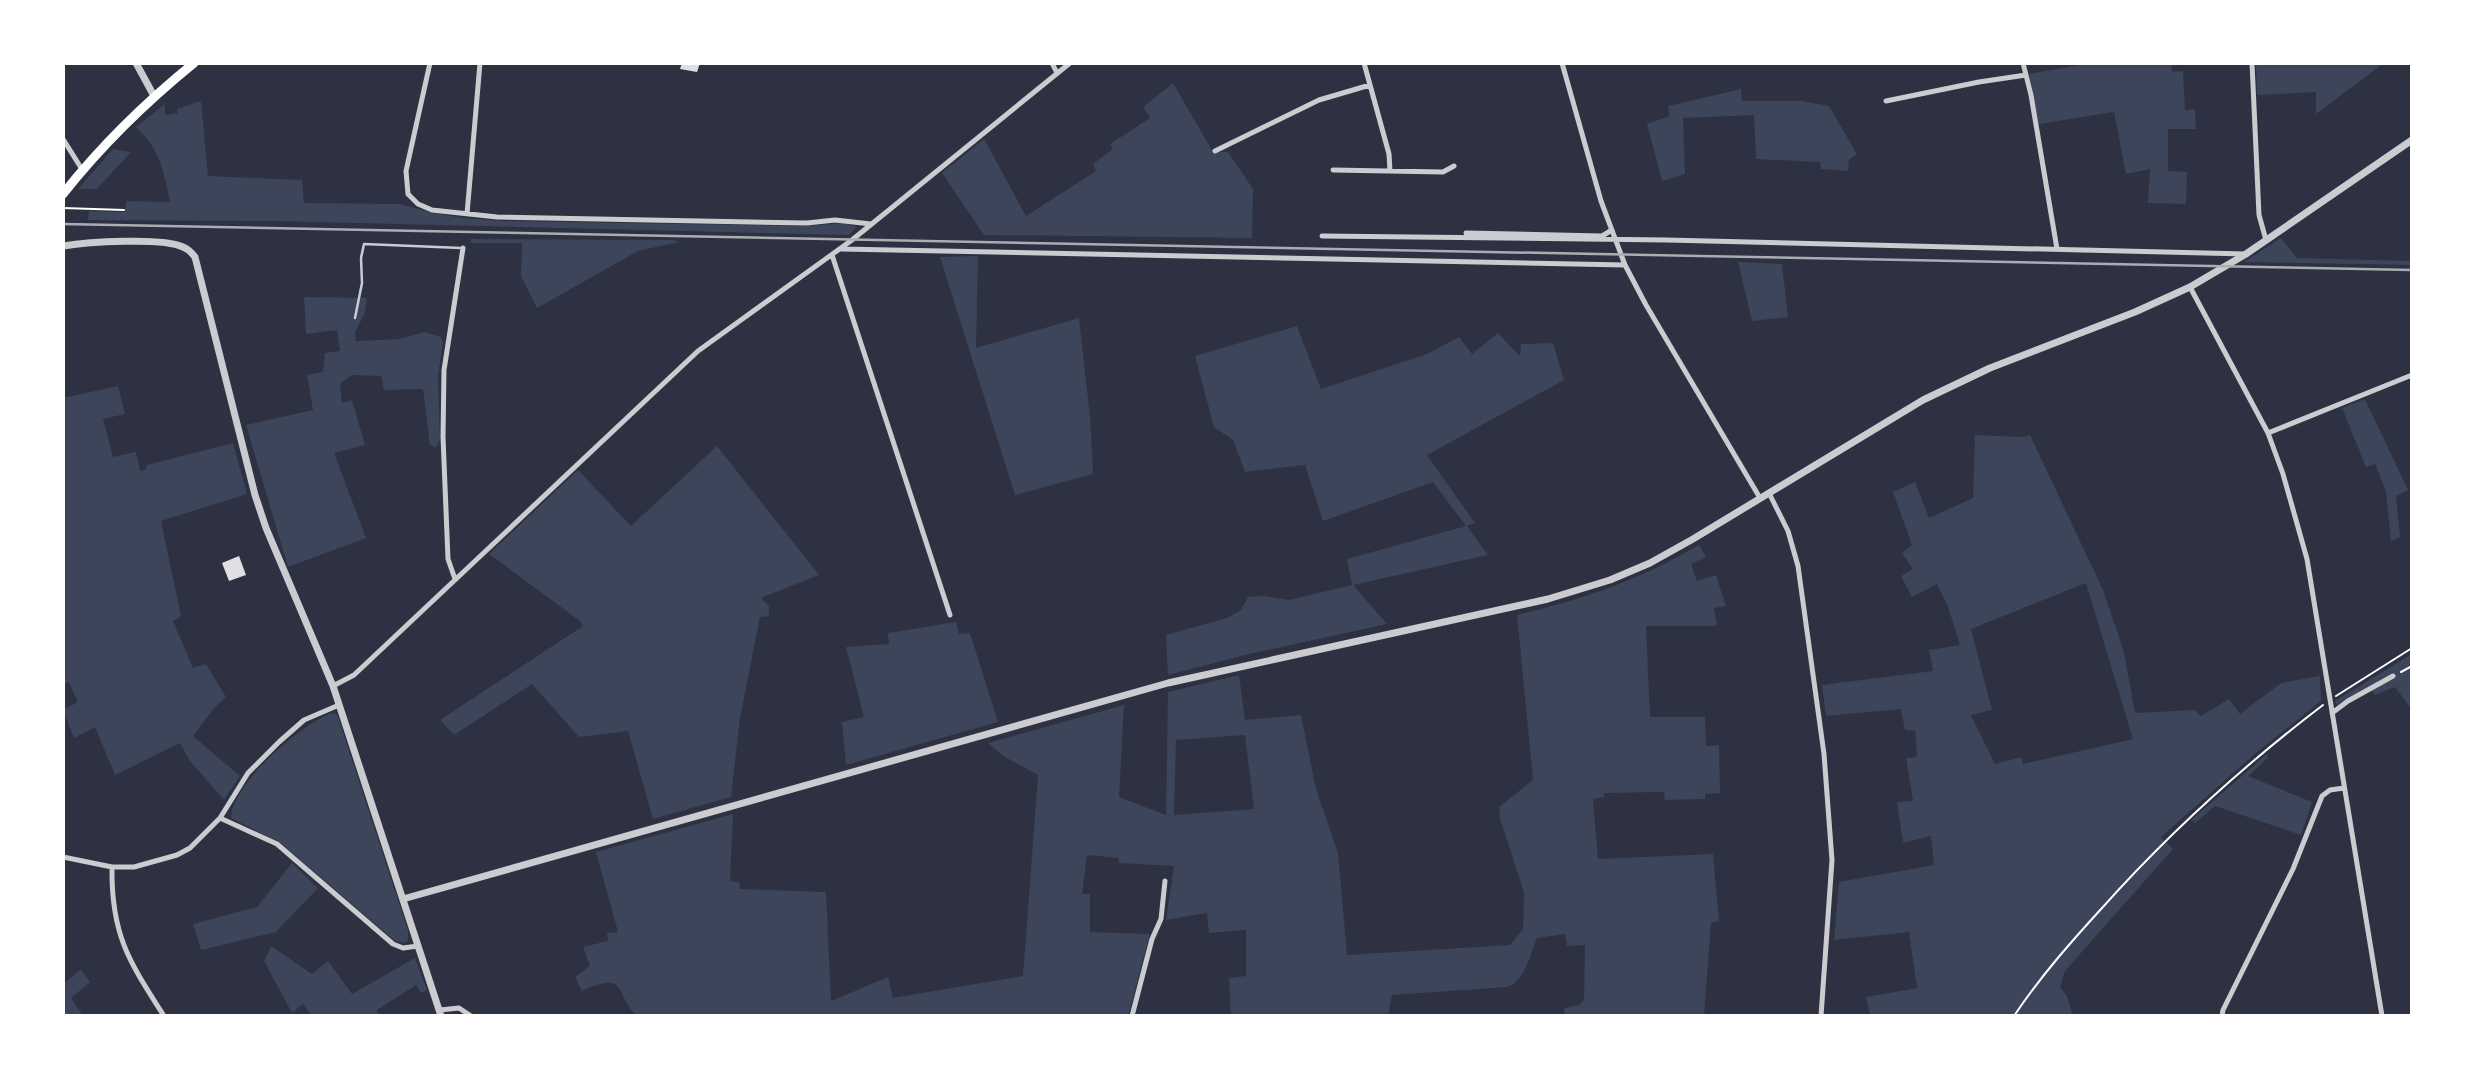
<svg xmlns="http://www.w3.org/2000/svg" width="2475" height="1079" viewBox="0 0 2475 1079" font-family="Poppins,sans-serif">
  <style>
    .green { fill: #3c4559; fill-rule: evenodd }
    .building { fill: #e0e0e3 }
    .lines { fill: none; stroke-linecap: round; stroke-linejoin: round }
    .path { stroke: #fff; stroke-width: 2 }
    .service { stroke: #caccd0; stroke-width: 2.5 }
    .minor { stroke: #caccd0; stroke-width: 5 }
    .tertiary { stroke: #caccd0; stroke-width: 7 }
    .primary { stroke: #fff; stroke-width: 9 }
    .rail { stroke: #abadb3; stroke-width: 2.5 }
  </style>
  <rect width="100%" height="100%" fill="#2d3142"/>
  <path class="green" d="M2090,63H2171L2172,72L2183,71L2185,110L2195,109L2196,129H2168V171L2187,172L2186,204L2148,203L2150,169L2126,174L2114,112L2039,124L2029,74Z
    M2256,63H2378L2380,66L2316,114V92L2257,95Z
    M1173,83L1213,152H1228L1253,189L1252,238L984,235L942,173L984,139L1026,216L1096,171L1093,164L1113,149L1110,144L1150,118L1143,107Z
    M1741,89L1742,101H1801L1829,106L1857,154L1849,160L1848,171L1821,169L1820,162L1756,159L1754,115L1683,118L1685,174L1662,181L1647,124L1670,116L1668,106Z
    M201,101L208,176L302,180L304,203L400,204L434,213L463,218L505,221L808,226L843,223L857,227L849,235L275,221L88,220L89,211L125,212L126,201L170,202C163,170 161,151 136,127L165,104V115L178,113L177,109Z
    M113,149L131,152L97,189H78Z
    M2281,238L2297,258L2412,261V265L2244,262Z
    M471,239L673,240L679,242L638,251L537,308L521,276L522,243H471Z
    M978,256L976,348L1079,318L1090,416L1093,474L1015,495L940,257Z
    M1738,262L1782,264L1788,317L1752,321Z
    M304,297L367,298L364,315L355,332L356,341L399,339L425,332L441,337L443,342L438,376L440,439L436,447L430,445L423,389L384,390L381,376L352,375L340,384L342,403L352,400L365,445L334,453L366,538L288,567L246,425L313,410L307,375L323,372L325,353L340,351L337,330L306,334Z
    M1297,326L1321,389L1427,354L1459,337L1472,354L1498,333L1520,356L1521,344L1553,343L1564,380L1427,455L1475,523L1467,526L1488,555L1353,585L1387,624L1245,655L1168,675L1166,635L1227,618L1241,610L1248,597L1263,596L1289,600L1352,585L1347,559L1466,526L1433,482L1323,521L1305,465L1245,472L1233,440L1214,427L1195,356Z
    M118,386L125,414L103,419L113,457L136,452L140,471L145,470L147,465L233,443L247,494L161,521L181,616L173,621L193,668L206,664L226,697L214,708L193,736L240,776L224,800L190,761L180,743L115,775L95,727L74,738L63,710L78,702L69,682L63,684V398Z
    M2365,399L2408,490L2396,496L2400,537L2391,541L2386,492L2375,464L2366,467L2342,408Z
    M1975,435L2023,437L2030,435L2103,590L2124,652L2135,713L2194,710L2201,716L2229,699L2240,714L2281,683L2320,676L2321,701L2257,752L2161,837L2173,849L2065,971L2060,987L2067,996L2073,1016H1870L1866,997L1917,988L1909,932L1834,940L1839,882L1934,865L1931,836L1903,843L1897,802L1913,801L1906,758L1917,757L1915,730H1905L1901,709L1826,716L1822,685L1933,671L1929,650L1960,645L1948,607L1937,584L1912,597L1901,576L1913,569L1902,553L1912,545L1893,492L1915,482L1929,518L1973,498ZM2086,583L2133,739L2023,764L2021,757L1995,764L1971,715L1992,710L1971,629Z
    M717,446L819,575L761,598L769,606V616L760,617L740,718L731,797L653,819L628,731L579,737L532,684L454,735L440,720L583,626L580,621L489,554L578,470L631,526Z
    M1699,545L1706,557L1691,564L1697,581L1716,575L1726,606L1714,608L1717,626H1646L1650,717H1705L1706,746L1719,745L1720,793L1705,794V799L1665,800L1664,792L1604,793V797L1593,799L1598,859L1713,854L1719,921L1711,923L1704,1016H1565L1564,1008L1579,1005L1584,999L1585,945L1567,946L1565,934L1537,938C1530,955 1525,981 1507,987L1392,995L1388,1016H1231L1229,978L1246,976V930L1209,933L1207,913L1166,920L1174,866L1119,863V858L1087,855L1082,894H1090V932L1150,934L1128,1016H637C614,995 629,969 582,991L575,977L590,966L583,947L608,941L607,933L618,932L596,852L733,814L730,881L739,882L740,889L826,892L831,1001L888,977L893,998L1023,976L1038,775L1003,756L988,743L1124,705L1119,797L1166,815L1168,692L1239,675L1245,720L1301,715L1316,789L1338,853L1347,955L1510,945L1523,929L1524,892L1500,819L1499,807L1533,780L1517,615C1584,599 1639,580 1699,545ZM1245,735L1254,809L1174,815L1176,740Z
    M956,622L959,634L970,633L998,722L846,765L842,722L864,717L846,647L889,644L888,633Z
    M2412,654V710L2395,687L2375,695L2369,687L2337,705L2335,701Z
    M332,713L337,714L408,931V940L405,943L395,941L281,843L231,818C231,785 302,723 332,713Z
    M2267,754L2268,758L2248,776L2312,802L2301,835L2215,806L2195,823L2191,820Z
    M292,863L318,888L276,932L201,950L193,924L257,907Z
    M271,946L312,974L328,961L352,994L415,958L427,990L421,993L416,985L377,1010L378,1016H311L303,1004L292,1013L264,961Z
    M81,969L90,982L71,998L83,1016H63V984Z"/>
  <path class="building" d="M682,63H700L697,72L680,69Z
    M239,556L246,575L229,581L222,563Z"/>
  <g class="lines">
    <path class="path" d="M63,208L124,210
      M2401,672L2412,666
      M2336,696L2412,648
      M2014,1016C2040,977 2070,943 2102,908C2169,833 2243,766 2323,705"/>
    <path class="service" d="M355,318L362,283L361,258L364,244L461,248"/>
    <path class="minor" d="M430,63L406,171L408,194L418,204L432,210L497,217L807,223L835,220L871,224
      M1052,63L1057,73
      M1364,63L1389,154L1390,171
      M1562,63L1601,201L1625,265L1646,305L1760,498
      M2023,63L2031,95L2057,249
      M2252,63L2259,215L2266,240
      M1886,101L1979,82L2026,75
      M63,139L83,171
      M1215,151L1319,100L1370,85
      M1333,170L1443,172L1454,166
      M467,214L480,63
      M1466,233L1602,236L1612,230
      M1322,236L1666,240L2246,254
      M841,249L1625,265
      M832,255L950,615
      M2190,287L2268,433L2283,474L2307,559L2382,1016
      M2268,433L2412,375
      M1769,493L1788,531L1798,566L1824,754L1832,860L1821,1016
      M455,579L448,559L443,437L444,370L463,248
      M333,686L354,675L698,351L852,240L1070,63
      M2332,713L2348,701L2393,676
      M220,818L277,844L393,944L403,948L418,946
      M63,857L112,867H134L177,855L190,848L220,818L248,773L279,742L304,720L339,705
      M112,867C111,935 129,961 164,1016
      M440,1010L459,1008L471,1016
      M1132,1016L1152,939L1161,919L1165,881
      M2222,1016L2223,1010L2293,869L2322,796L2330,790L2344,788"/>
    <path class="tertiary" d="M136,63L154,96
      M63,246C87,242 163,237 183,247C188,249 192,253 195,257L255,495L266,528L333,686L441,1016
      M403,899L1168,683L1548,599L1610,580L1650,563L1693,539L1923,400L1990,368L2135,312L2190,287L2246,254L2412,140"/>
    <path class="primary" d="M63,194C101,146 146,102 194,63"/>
    <path class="rail" d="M63,224L2412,270"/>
  </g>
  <rect width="2475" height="1079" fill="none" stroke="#ffffff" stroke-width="130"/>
</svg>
